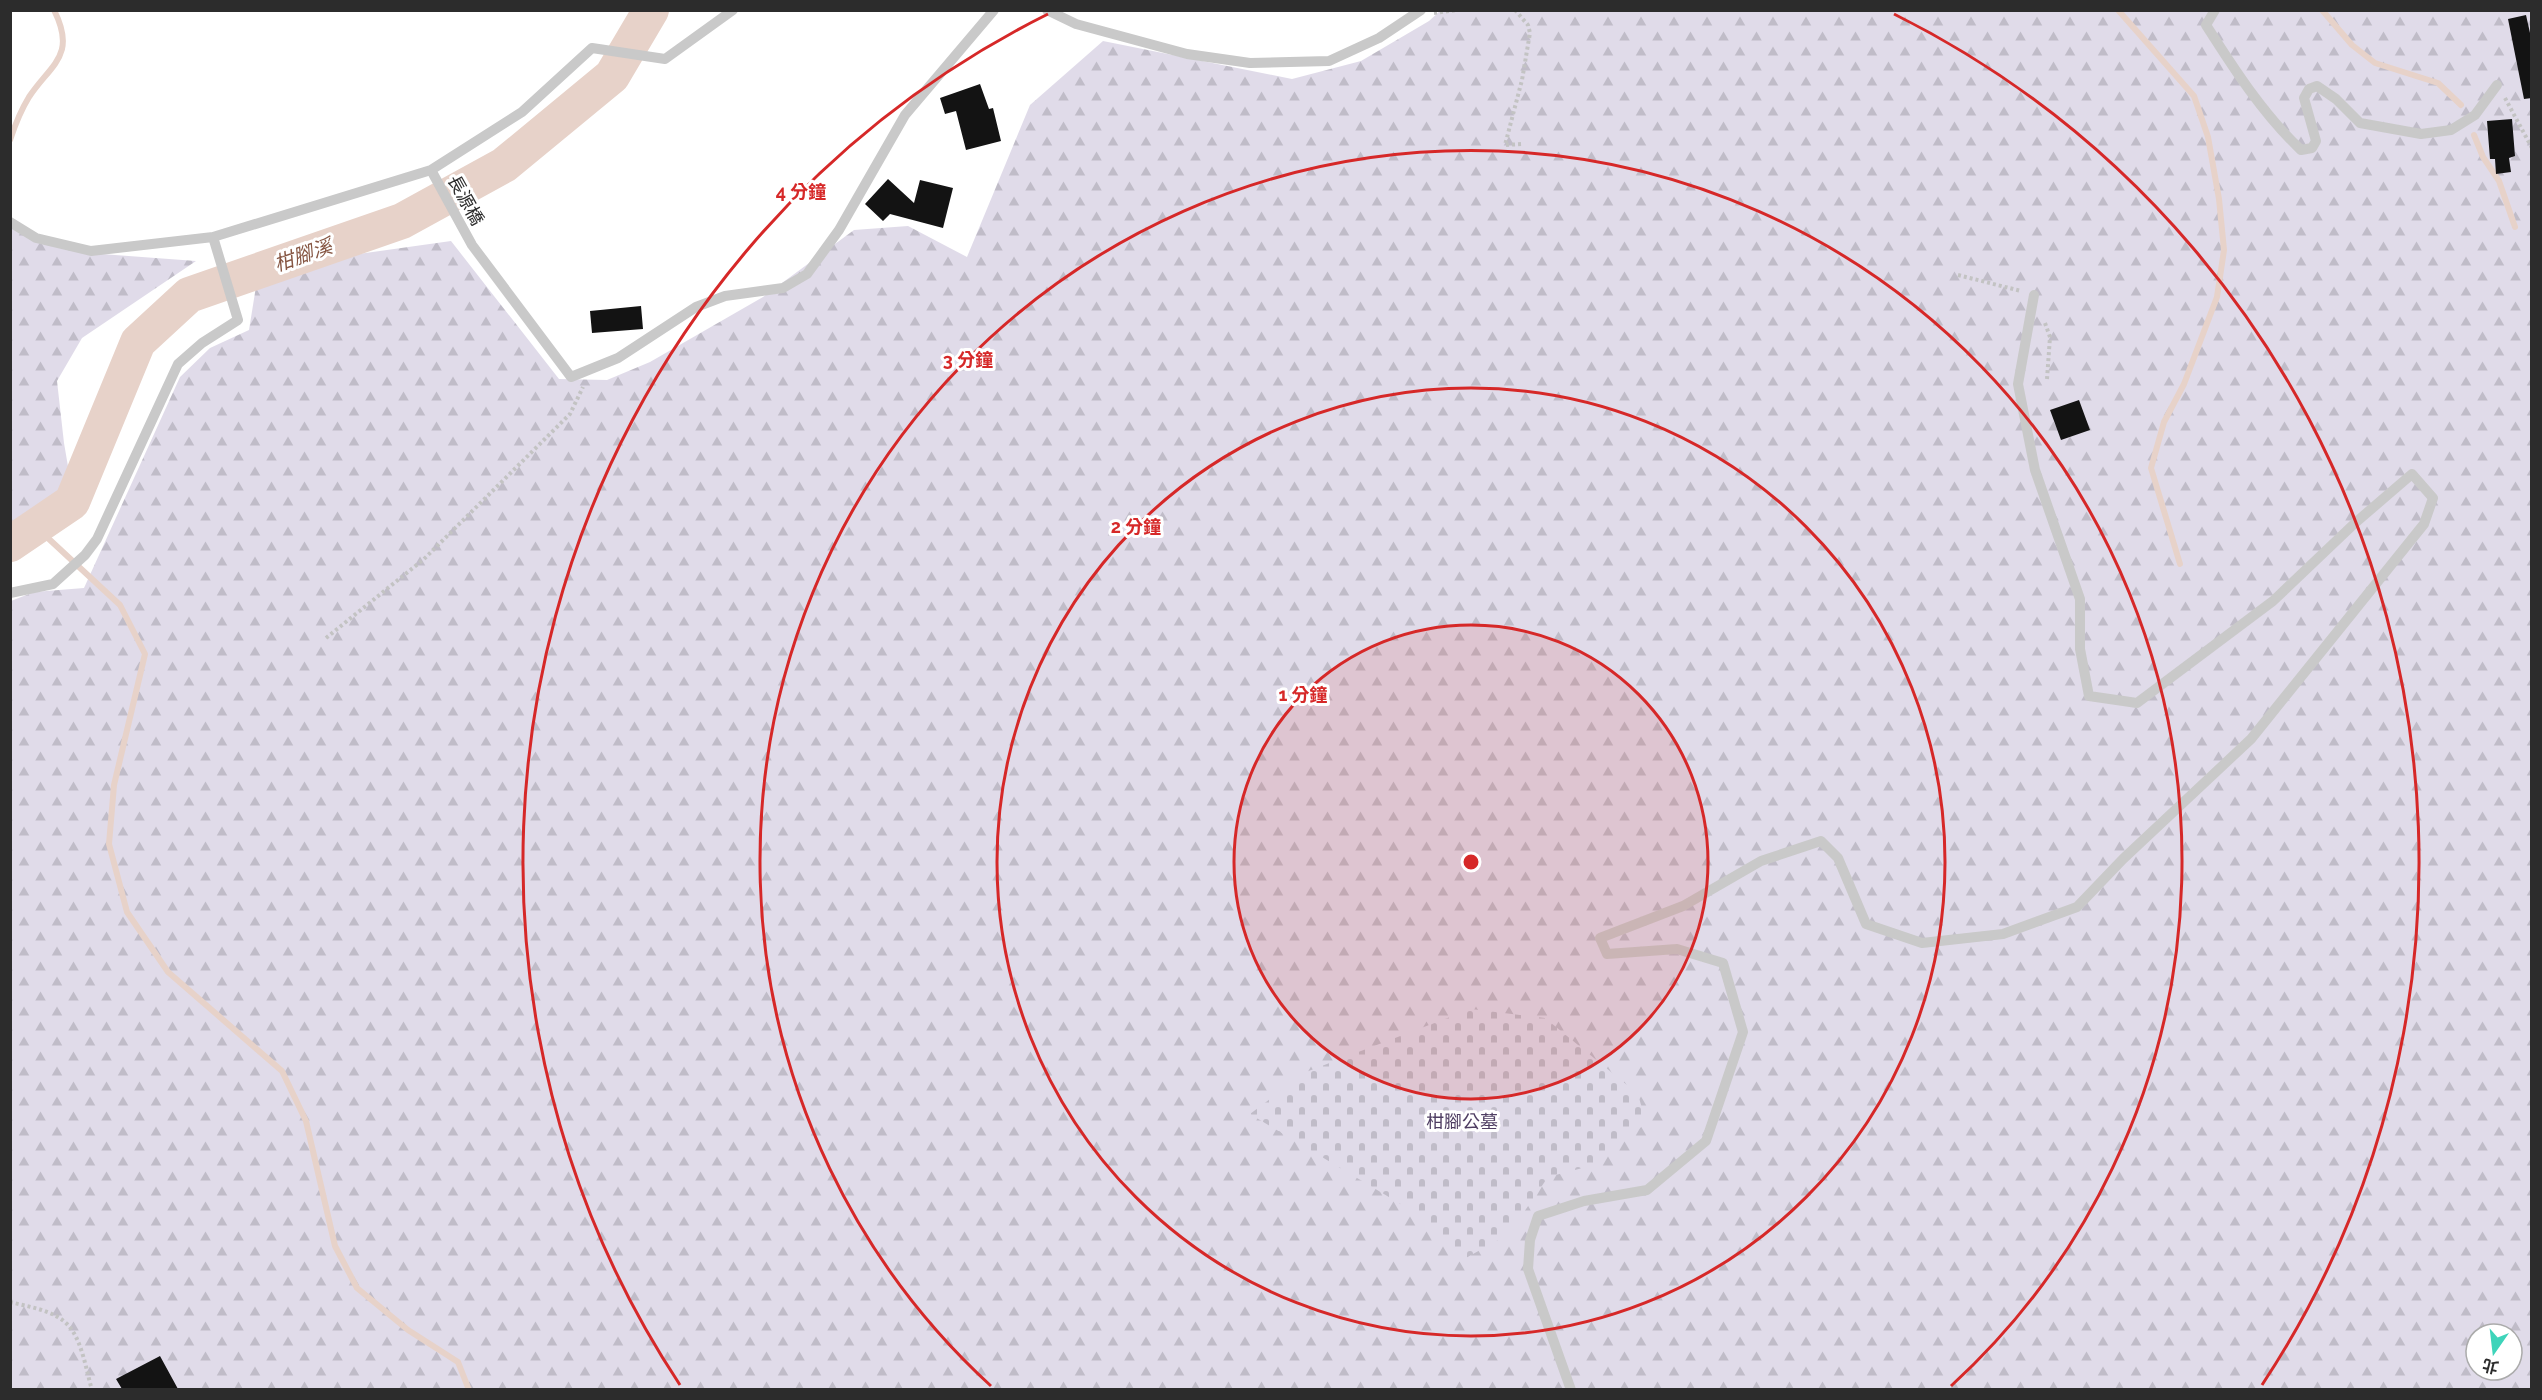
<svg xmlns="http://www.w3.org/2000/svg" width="2542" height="1400" viewBox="0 0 2542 1400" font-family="Raleway,'Noto Sans TC',sans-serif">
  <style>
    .forest { fill: url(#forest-firs); fill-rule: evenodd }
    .cemetery { fill: url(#cemetery-stones) }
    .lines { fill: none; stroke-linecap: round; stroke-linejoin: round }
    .stream { stroke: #e7d2c9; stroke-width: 6 }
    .river { stroke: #e7d2c9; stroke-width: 36 }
    .building { fill: #131313 }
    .path { stroke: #c3c3c3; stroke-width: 4; stroke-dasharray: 3 3; stroke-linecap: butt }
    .lane { stroke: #c9c9c9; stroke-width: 10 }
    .ring { fill: none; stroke: #d62828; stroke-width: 3 }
    .labels { text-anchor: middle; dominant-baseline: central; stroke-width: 6; stroke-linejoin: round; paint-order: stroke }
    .street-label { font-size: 18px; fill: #2c2c2c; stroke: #fff }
    .park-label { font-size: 18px; fill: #4f3e63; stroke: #fff }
    .water-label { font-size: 20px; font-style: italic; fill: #865643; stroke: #fff }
    .centre { fill: #d62828; stroke: #fff; stroke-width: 3 }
    .ring-label { font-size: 18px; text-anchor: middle; font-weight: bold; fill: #d62828; stroke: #fff; stroke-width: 6; stroke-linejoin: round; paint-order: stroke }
  </style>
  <defs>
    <pattern id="forest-firs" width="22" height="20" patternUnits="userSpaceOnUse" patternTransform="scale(1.5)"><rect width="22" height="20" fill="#e0dbe9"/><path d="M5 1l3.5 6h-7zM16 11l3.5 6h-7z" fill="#c0bcc8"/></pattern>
    <pattern id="cemetery-stones" width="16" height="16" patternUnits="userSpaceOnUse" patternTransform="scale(1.5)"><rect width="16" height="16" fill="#e0dbe9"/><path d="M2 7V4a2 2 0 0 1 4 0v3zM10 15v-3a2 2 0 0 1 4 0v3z" fill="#c0bcc8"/></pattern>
  </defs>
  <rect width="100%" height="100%" fill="#fff"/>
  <path class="forest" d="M1440,11H2531V1389L11,1390V601L34,592L84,588L180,377L210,348L249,330L259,268L451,241L559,379L607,380L650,362L763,297L854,230L908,226L967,257L1030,105L1103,41L1292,79L1361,61L1429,21ZM2476,1334H2512V1370H2476Z
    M11,227L88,253L196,261L82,338L57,381L64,443L71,484L37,525L11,529Z"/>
  <path class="cemetery" d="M1471,1009L1545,1018L1638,1094L1646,1123L1594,1165L1548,1177L1509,1234L1464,1259L1419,1215L1250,1114L1306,1072Z"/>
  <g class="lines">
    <path class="stream" d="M2118,10L2194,96L2208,137L2219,199L2224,250L2217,297L2184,384L2164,422L2151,468L2180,564
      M2322,10L2352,45L2375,63L2438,83L2461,105
      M2474,135L2483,157L2499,181L2515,227
      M10,140C15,125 21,110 29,97C51,64 77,56 54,10
      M36,527L120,605L145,654L114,785L109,844L127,912L168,972L282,1071L306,1121L335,1246L357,1288L408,1330L458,1362L469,1390"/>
    <path class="river" d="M10,544L72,502L138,342L189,295L402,221L504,165L612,76L651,10"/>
  </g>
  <path class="building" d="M2526,15L2532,42V98L2524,99L2508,19Z
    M980,84L989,109L993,108L1001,141L966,150L956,111L945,114L940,98Z
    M2512,119L2515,156L2509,158L2511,172L2496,174L2495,159H2490L2487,121Z
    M888,179L914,203L920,180L953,188L943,228L890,214L883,221L865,204Z
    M641,306L643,329L592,333L590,311Z
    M2079,400L2090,430L2061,440L2050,410Z
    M160,1356L178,1389H122L116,1379Z"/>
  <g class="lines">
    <path class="path" d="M1515,10L1528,25L1530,33L1522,80L1505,145L1523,144
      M1434,13L1457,10
      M2505,98L2532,148
      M1958,275L2021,291
      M2045,323L2050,337L2047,379
      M326,638L424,559L570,414L583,387
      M10,1302C29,1307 53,1310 67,1324C82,1339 86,1370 92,1390"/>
    <path class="lane" d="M1047,10L1076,24L1187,54L1250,63L1329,61L1379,38L1421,10
      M2215,10L2206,25C2234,69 2263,114 2301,150L2312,148L2316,141L2304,98L2309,89L2317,86L2336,99L2360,123L2421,134L2451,130L2475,115L2497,85
      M431,170L472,245L571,377L618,358L696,307L725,296L783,288L807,274L839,230L905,115L994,10
      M10,222L36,238L91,251L213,237L431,170L522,112L592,48L665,59L733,10
      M10,593L53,584L85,555L97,539L178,364L202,343L238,320L213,237
      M1571,1390L1528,1269L1530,1240L1538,1216L1584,1201L1647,1190L1706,1141L1743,1032L1723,963L1677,949L1607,954L1600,938L1683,906L1761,861L1821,841L1838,858L1866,924L1922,943L2003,934L2077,907L2123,859L2251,739L2424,524L2433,498L2412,474L2355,523L2273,601L2137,703L2089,696L2080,649V599L2035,470L2018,384L2034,295"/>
  </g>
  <circle cx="1471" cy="862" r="237" fill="#d62828" fill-opacity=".12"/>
  <g class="ring">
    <circle cx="1471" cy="862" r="237"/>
    <circle cx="1471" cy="862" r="474"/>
    <path d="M991 1386A711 711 0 1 1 1951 1386"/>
    <path d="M680 1385A948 948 0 0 1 1048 14M1894 14A948 948 0 0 1 2262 1385"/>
  </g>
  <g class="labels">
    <g class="street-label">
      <text transform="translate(466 200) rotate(61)">長源橋</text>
    </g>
    <g class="park-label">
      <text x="1462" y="1121">柑腳公墓</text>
    </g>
    <g class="water-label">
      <text transform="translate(303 255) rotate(-19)">柑腳溪</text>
    </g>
  </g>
  <circle cx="1471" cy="862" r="9" class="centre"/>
  <g class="ring-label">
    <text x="801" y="198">4 分鐘</text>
    <text x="968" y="366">3 分鐘</text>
    <text x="1136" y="533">2 分鐘</text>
    <text x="1303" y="701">1 分鐘</text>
  </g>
  <rect width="2542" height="1400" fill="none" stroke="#2c2c2c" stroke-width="24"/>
  <g transform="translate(2494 1352) rotate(194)"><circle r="28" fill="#ffffff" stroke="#ababab" stroke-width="1.5"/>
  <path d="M0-4.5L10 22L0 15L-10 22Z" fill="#3ed4ba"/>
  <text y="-9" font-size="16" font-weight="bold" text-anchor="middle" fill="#2c2c2c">北</text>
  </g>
</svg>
